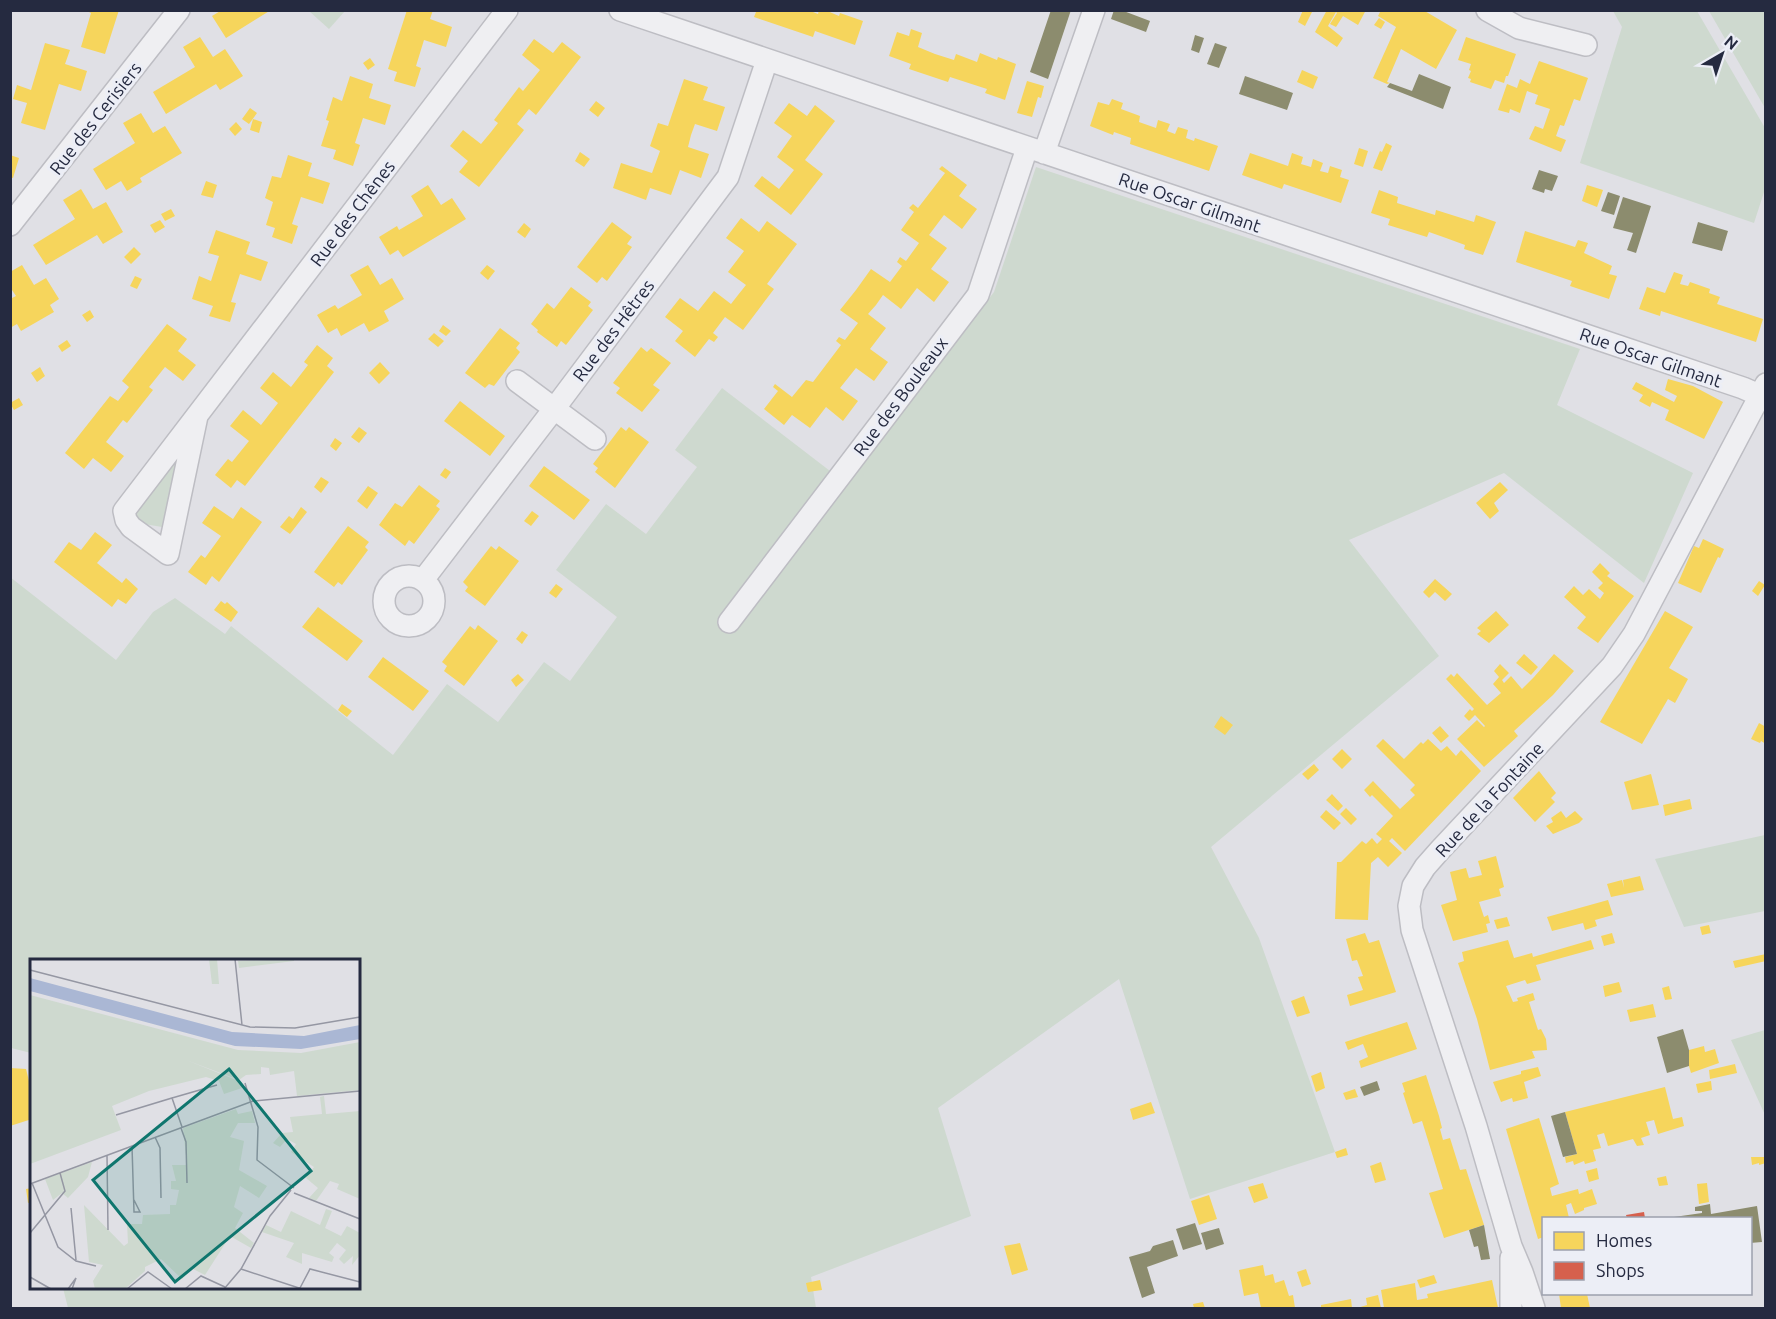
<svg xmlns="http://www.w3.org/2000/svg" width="1776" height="1319" viewBox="0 0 1776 1319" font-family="Ubuntu,sans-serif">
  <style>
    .green { fill: #ced9cf }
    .homes { fill: #f6d55c }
    .shops { fill: #d6604d }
    .industry { fill: #8c8c6e }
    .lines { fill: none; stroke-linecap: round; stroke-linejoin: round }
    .minor-casing { stroke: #bdbdc3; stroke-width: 24 }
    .minor { stroke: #efeff2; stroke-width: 21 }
    .labels { text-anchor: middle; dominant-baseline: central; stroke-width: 6; stroke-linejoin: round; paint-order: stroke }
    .street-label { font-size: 18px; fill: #252a40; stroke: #eceef6 }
    .inset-road { fill: none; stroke: #9597a3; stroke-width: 1.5 }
    .view { fill: #0f766e; fill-opacity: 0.15; stroke: #0f766e; stroke-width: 3 }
    .inset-edge { fill: none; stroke: #252a40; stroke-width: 3 }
  </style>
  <rect width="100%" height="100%" fill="#e0e0e5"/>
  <path class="green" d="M309,11H345L329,29Z
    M1613,11H1697L1765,128V189L1754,223L1580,163L1622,27Z
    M1709,11H1765V108Z
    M1036,167L1580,349L1557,405L1693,473L1644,583L1504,473L1349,540L1439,656L1211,847L1259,938L1335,1152L1190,1199L1119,979L938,1108L971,1216L811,1277L816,1308H68L63,1288H358V960H32L31,1053L11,1048L10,577L116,660L153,612L175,598L225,634L231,626L393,755L447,684L498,722L544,662L570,681L617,617L556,570L606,504L646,534L697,467L675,450L722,388L847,484L994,292Z
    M178,456L168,516L162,527L144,524L136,515L139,506Z
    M1765,835V911L1684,927L1655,859Z
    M1765,1030H1766L1765,1115L1731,1040Z"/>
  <path class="homes" d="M85,10H119L105,54L81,47L91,13Z
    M222,10H271L226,38L212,16Z
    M407,10H433L430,19L452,27L446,47L424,40L416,66L421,68L415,87L394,81L397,72L388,69Z
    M754,10H808L818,14L819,10H825L839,16L840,13L863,21L855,45L815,31L813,37L754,17L756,12Z
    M1303,10H1313L1305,26L1298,22Z
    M1327,10H1366L1358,25L1343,16L1336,27L1330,24L1337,13L1336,12L1328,26L1343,38L1337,47L1315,32Z
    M1381,10H1423L1457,30L1436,69L1401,49L1387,82L1390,83L1387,84L1373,78L1396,27L1378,16Z
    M1379,18L1385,22L1381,29L1374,25Z
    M911,29L922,33L918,47L935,54L954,60L956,54L977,62L980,53L997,60L998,57L1016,64L1005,100L985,93L987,89L950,77L948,82L909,69L911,64L889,56L897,32L909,36Z
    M200,37L213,57L225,49L243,76L220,90L216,84L166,114L153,92L195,67L183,47Z
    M1466,37L1516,54L1508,76H1506L1504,83L1495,80L1491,89L1470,82L1471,79L1468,78L1471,71L1469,70L1471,64L1458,60Z
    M534,39L553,53L562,42L581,57L536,115L529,109L517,124L524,130L479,187L459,172L468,161L450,146L463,130L481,144L491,132L498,123L494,120L519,87L523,91L540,70L522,55Z
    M45,43L70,50L65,64L87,71L81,91L59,84L45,130L21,123L27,103L13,99L17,85L31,90Z
    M370,58L375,65L368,70L363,63Z
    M1539,61L1588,78L1580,101L1574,99L1564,126L1560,125L1556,136L1566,140L1561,152L1529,139L1535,126L1543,129L1550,109L1535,104L1538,95L1527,91L1520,113L1510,109L1509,113L1498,110L1507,84L1517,88L1520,79L1530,84Z
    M1302,70L1318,77L1313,89L1297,82Z
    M350,76L373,84L369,98L391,105L385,125L363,118L355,143L360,145L353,166L333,159L336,150L321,146L329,121L326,120L333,97L342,101Z
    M684,79L708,87L703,100L725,107L717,131L695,124L691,135L688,147L709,154L701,178L680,170L671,195L650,188L646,200L613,188L621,163L652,173L660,151L650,146L658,123L668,126Z
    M1027,81L1044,86L1041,98L1038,97L1032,117L1017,113Z
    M1112,99L1123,103L1121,109L1140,116L1139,122L1156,128L1158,120L1170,124L1167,131L1175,134L1178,127L1188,130L1186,138L1194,141L1195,138L1218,146L1209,171L1130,144L1131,138L1114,132L1113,135L1090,126L1098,102L1109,105Z
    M596,101L605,108L598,117L589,110Z
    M789,103L807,116L815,105L835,121L805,160L823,174L791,215L754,186L762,176L779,189L794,170L777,157L792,136L774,123Z
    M250,108L257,113L249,124L242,119Z
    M141,113L153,133L165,126L182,153L140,178L142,182L127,191L121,181L106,190L93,169L135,143L123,123Z
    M253,119L262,122L259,133L250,130Z
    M236,122L242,129L235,136L229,129Z
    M1386,143L1392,146L1382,171L1373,168L1380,151L1382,152Z
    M1359,148L1368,151L1363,167L1354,164Z
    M580,152L590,159L584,167L575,161Z
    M1250,153L1288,166L1292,153L1303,157L1301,164L1311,167L1313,159L1323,163L1320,171L1328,173L1330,166L1342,170L1340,177L1349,180L1341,203L1284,184L1282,189L1242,175Z
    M10,155L19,158L13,178L10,177Z
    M288,155L312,163L308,176L330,183L323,204L301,197L292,224L298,226L292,244L272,237L275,228L266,225L273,202L265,198L272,176L281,178Z
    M942,166L967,185L959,196L977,209L962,229L944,215L929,235L947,248L931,269L949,282L934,302L917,288L901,309L883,295L876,305L868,314L886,328L870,349L888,362L874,381L856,368L840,388L858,401L843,421L826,407L810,428L792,415L784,425L764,409L778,391L773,387L775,384L792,397L806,380L813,382L841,345L836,341L839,337L845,340L858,323L840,310L856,290L871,269L890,282L902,266L897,262L900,257L906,261L919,243L901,230L914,212L909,208L913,204L918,208L945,173L939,169Z
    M206,181L217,185L213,198L201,195Z
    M428,185L441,205L452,198L466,219L403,257L398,250L390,255L379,237L397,226L399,230L423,216L411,196Z
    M1587,185L1603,190L1597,207L1582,201Z
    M81,189L93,209L106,202L123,232L103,244L97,235L46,265L33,245L75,219L63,200Z
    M1379,190L1398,197L1397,203L1435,215L1436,210L1474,222L1476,215L1496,222L1483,255L1464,249L1465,245L1446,238L1429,232L1427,237L1388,225L1390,219L1371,213Z
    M171,209L175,216L165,221L161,214Z
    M741,218L759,232L767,221L797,244L767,284L774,289L743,330L725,317L713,333L718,337L714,342L709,339L695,357L675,341L683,331L665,317L680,298L698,311L714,291L731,304L738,295L746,285L728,272L744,251L726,238Z
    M160,220L165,227L155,233L150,225Z
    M612,222L632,237L627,244L632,247L607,281L602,277L597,283L577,267Z
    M524,223L531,229L525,238L517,232Z
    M216,230L250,242L246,254L268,262L261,281L240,274L231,302L236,303L230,322L209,316L213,306L192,299L199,276L211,281L219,256L208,253Z
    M1525,231L1575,247L1578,240L1588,243L1584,253L1612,266L1609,274L1617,276L1609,299L1570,286L1572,281L1516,262Z
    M134,247L141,254L131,264L124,257Z
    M22,265L34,285L46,278L59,299L50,305L54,312L21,331L17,324L10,328V299L16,296L10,287V272Z
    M368,265L380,285L392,278L404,299L384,311L389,321L369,332L364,323L341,336L337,328L328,333L317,315L335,305L338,309L362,295L350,275Z
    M487,265L495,271L488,280L480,273Z
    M1674,272L1683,275L1680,284L1688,286L1690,282L1710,289L1709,293L1720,297L1717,304L1763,319L1756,342L1661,311L1660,316L1639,309L1647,287L1665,293Z
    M135,276L142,279L137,289L130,286Z
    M571,287L591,302L588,306L593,310L566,345L561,341L557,347L537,332L538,330L531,324L547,303L554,309Z
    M90,310L94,317L87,322L82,315Z
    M167,324L187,339L178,351L196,365L183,381L165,367L149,387L153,390L127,423L123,420L106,442L124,456L111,472L93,458L84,469L65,453L110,396L118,401L129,387L122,381Z
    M443,325L451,331L446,336L439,331Z
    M500,328L520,343L516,348L520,352L494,386L489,384L485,388L465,373Z
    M434,333L444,341L438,347L428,339Z
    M67,340L71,346L62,352L58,346Z
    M317,345L333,358L327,366L334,372L245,486L237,480L231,488L215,475L228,459L232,462L249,441L230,426L243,410L261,425L278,403L260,388L273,372L291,387L308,365L304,362Z
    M641,347L647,352L651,348L671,363L653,385L660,390L642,412L616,393L620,388L613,383Z
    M380,362L390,373L379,384L369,373Z
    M40,367L45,376L37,382L31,373Z
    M1668,379L1693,386L1723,402L1704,439L1665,420L1669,410L1652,402L1650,407L1639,401L1643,395L1632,389L1636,382L1674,402L1677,396L1665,390Z
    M19,398L23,405L14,410L10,403Z
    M460,401L505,436L490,456L444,421Z
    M359,427L367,433L359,443L351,437Z
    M621,427L626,431L629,427L649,442L615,488L595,472L598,468L593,464Z
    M335,438L342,443L336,451L330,446Z
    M544,466L590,500L574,520L529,486Z
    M445,468L451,472L446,479L440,475Z
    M321,477L329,482L321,493L314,487Z
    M1500,482L1508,490L1494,503L1499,511L1490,519L1476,503Z
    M419,485L440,501L436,506L440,509L414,544L409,540L405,546L379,525L395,503L402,507Z
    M368,486L378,493L367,509L357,501Z
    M214,506L233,519L241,507L262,522L219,582L212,576L206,585L188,572L201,555L205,558L221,536L202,523Z
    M301,507L307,512L290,534L280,527L289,516L293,519Z
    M532,511L539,516L531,526L524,521Z
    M348,526L369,542L365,547L368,550L342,585L338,582L334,587L314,572Z
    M95,532L112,545L97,563L122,583L126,578L138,589L126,604L118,599L112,607L54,562L69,542L81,550Z
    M1703,539L1724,549L1720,558L1718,557L1701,593L1678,583L1694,546L1699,548Z
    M491,546L496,550L499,546L519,561L485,606L465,591L468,587L463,582Z
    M1600,563L1610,573L1607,576L1634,596L1598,643L1577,628L1586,617L1564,597L1574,586L1583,595L1589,589L1600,599L1604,593L1598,588L1603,583L1592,572Z
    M1435,579L1452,594L1445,601L1435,592L1429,598L1423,592Z
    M1759,581L1765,585L1758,596L1752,591Z
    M556,584L563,589L556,598L549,593Z
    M221,601L225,604L227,602L238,612L231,622L214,610Z
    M318,607L363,641L347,661L302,627Z
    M1496,611L1509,625L1489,643L1477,634L1481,631L1477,628Z
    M1665,611L1693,627L1669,668L1688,679L1675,703L1668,699L1642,744L1600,722Z
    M478,625L498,641L464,686L444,671L447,666L442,662L470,626L475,630Z
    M522,631L528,635L522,644L516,639Z
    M1524,654L1538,667L1531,675L1516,663Z
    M1554,654L1574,671L1553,695L1514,731L1518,736L1484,767L1457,739L1477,720L1484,727L1485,726L1475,715L1469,721L1464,716L1470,709L1472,711L1474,709L1446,679L1451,674L1454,677L1457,673L1487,705L1501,693L1493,684L1499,677L1494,671L1500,664L1509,673L1502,680L1504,683L1511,676L1522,689L1534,677Z
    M383,657L429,691L413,711L368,677Z
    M518,674L524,680L516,687L511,680Z
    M342,704L352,711L347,717L338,710Z
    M1221,716L1233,725L1225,735L1214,727Z
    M1759,723L1766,727V744L1761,741L1760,743L1751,739Z
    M1440,726L1449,736L1441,743L1432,733Z
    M1383,739L1404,759L1421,742L1423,744L1428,739L1441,751L1447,746L1456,756L1461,750L1481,771L1405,851L1392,838L1389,841L1402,853L1388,867L1378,857L1371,863L1368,920L1335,919L1337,862H1341L1362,841L1366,844L1372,838L1377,844L1382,839L1376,834L1393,816L1372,795L1370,797L1364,790L1373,781L1400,809L1415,795L1410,790L1415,785L1376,746Z
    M1342,749L1352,759L1342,769L1332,759Z
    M1314,764L1319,770L1308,780L1302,774Z
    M1539,771L1556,793L1551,798L1555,802L1535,822L1513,798Z
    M1651,774L1659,805L1632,810L1624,782Z
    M1332,794L1343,806L1338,811L1326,800Z
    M1690,799L1692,809L1665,816L1663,805Z
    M1346,808L1357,819L1351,825L1340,814Z
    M1326,810L1341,823L1334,830L1320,817Z
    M1561,811L1566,818L1575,811L1583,819L1579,823L1553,834L1546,826L1553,822L1551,818Z
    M1496,856L1504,887L1499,889L1501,896L1479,902L1484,917L1488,915L1490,923L1486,924L1488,932L1453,941L1441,905L1457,900L1450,872L1466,868L1469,878L1482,875L1478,861Z
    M1640,876L1644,890L1611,897L1607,884L1622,880L1624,888L1623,880Z
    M1608,900L1613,915L1595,920L1597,926L1585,930L1583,923L1552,931L1547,917Z
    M1507,917L1510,926L1497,929L1494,920Z
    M1709,925L1711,933L1702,935L1700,927Z
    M1365,933L1369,943L1379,940L1396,992L1350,1006L1347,995L1363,990L1358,977L1363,976L1357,960L1352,961L1346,939Z
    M1612,933L1615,943L1604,946L1601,936Z
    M1508,940L1514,958L1532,953L1533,957L1591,940L1594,949L1536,965L1541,980L1527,984L1525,980L1506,986L1513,1002L1518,1001L1517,998L1533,993L1535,1000L1529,1002L1538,1030L1541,1029L1546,1039L1547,1050L1532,1051L1535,1058L1490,1070L1477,1019L1458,963L1464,961L1462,952Z
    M1766,954V961L1735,968L1733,961Z
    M1619,982L1622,992L1605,997L1603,986Z
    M1669,986L1672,999L1665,1000L1662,988Z
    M1304,996L1310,1013L1297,1017L1291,1001Z
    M1653,1004L1656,1017L1630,1022L1627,1010Z
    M1407,1022L1417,1049L1361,1068L1359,1061L1368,1057L1363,1044L1348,1050L1345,1042Z
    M1704,1046L1705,1052L1715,1049L1719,1063L1691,1073L1689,1066V1050Z
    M1735,1064L1737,1073L1710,1079L1709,1070Z
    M1538,1067L1541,1076L1524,1082L1528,1098L1513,1102L1512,1098L1501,1102L1493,1082L1521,1074V1071Z
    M10,1068L26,1069L32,1093V1119L10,1126Z
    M1321,1072L1325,1088L1316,1092L1311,1076Z
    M1426,1075L1439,1116L1442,1128L1440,1129L1443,1140L1450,1138L1460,1170L1466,1169L1484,1225L1444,1238L1429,1193L1443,1189L1422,1121L1413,1124L1403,1093L1405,1092L1402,1083Z
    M1711,1081L1712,1090L1698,1093L1696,1084Z
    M1665,1087L1673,1119L1682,1117L1684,1126L1658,1134L1654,1120L1646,1122L1650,1135L1641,1138L1644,1145L1637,1146L1633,1139L1608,1146L1604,1133L1597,1135L1601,1148L1593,1150L1596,1161L1585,1164L1584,1161L1574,1165L1573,1161L1566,1163L1565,1157L1577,1154L1565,1112Z
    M1355,1089L1358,1097L1346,1100L1343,1093Z
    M1151,1102L1155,1113L1133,1120L1130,1109Z
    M1539,1118L1559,1184L1550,1188L1552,1196L1578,1189L1579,1194L1592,1189L1597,1204L1584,1208V1210L1575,1214L1571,1203L1566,1205L1569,1218H1544V1237L1538,1239L1506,1129Z
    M1346,1148L1348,1155L1337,1158L1335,1152Z
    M1751,1157H1766V1163L1759,1165V1163L1752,1165Z
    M1381,1162L1386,1180L1375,1183L1370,1166Z
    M1597,1168L1599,1179L1589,1182L1586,1171Z
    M1666,1176L1668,1185L1659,1186L1657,1178Z
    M1263,1183L1268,1198L1254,1203L1248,1187Z
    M1707,1183L1709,1202L1699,1204L1697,1184Z
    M32,1188V1202L28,1203L26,1189Z
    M1209,1195L1217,1219L1199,1225L1191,1201Z
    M1020,1243L1028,1270L1012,1275L1004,1246Z
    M1263,1265L1265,1276L1273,1274L1275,1283L1284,1280L1289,1296L1293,1295L1295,1308H1261L1258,1293L1244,1296L1239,1270Z
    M1306,1269L1311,1284L1302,1287L1297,1272Z
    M1434,1275L1437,1283L1420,1288L1417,1280Z
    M820,1280L822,1290L808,1292L806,1283Z
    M1492,1280L1498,1308H1384L1381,1290L1415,1283L1417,1300L1428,1298L1427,1294Z
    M1559,1294H1587L1590,1308H1561Z
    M1378,1295L1381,1308H1357L1367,1305L1366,1298Z
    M1351,1299L1352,1308H1321V1305Z
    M1203,1302L1205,1308H1194L1193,1304Z"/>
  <path class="shops" d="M1644,1212L1645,1218H1627L1626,1215Z"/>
  <path class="industry" d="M1051,10H1071L1048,79L1030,72Z
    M1114,10H1121L1150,21L1146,32L1111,19Z
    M1195,35L1204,38L1199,53L1191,50Z
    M1215,43L1227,47L1219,68L1207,64Z
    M1419,74L1451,87L1443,109L1387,87L1390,83L1412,91Z
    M1245,76L1293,93L1287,110L1239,94Z
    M1539,170L1558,176L1552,191L1545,189L1544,193L1532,189Z
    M1608,192L1620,196L1614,215L1601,211Z
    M1623,197L1651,206L1636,253L1627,250L1633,233L1613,228Z
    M1698,222L1728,231L1722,251L1692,243Z
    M1683,1029L1689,1050V1066L1667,1073L1657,1037Z
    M1377,1081L1380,1090L1364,1096L1360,1087Z
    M1565,1112L1577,1154L1563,1157L1551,1116Z
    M1710,1204L1711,1214L1757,1206L1762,1242L1750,1243V1218H1674V1217L1702,1213V1211H1695V1207Z
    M1195,1223L1202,1244L1183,1250L1176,1229Z
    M1484,1225L1490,1259L1481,1260L1478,1246L1474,1247L1469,1230Z
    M1219,1228L1224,1244L1206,1250L1201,1233Z
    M1173,1240L1178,1256L1147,1267L1155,1293L1142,1298L1129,1257L1150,1251L1153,1246Z"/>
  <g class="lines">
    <g class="minor-casing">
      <path id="minor" d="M620,10L1743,388L1766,398
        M1487,10L1519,28L1586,45
        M1044,153L1094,10
        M10,225L179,10
        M517,381L595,439
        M197,416L168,554L131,527L126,520L124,511L507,10
        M384 601a25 25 0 1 1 50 0a25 25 0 1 1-50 0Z
        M423,580L554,409L728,177L767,60
        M729,622L978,295L1027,148
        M1511,1258V1308
        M1534,1308L1522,1272L1511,1246L1476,1126L1412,930L1409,906L1413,886L1425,867L1440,850L1612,666L1634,634L1766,384"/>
    </g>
    <use href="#minor" class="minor"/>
  </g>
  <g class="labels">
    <g class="street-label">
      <text transform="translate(95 118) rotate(-52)">Rue des Cerisiers</text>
      <text transform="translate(1190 202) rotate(19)">Rue Oscar Gilmant</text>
      <text transform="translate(352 213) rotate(-53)">Rue des Chênes</text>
      <text transform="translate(613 330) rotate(-53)">Rue des Hêtres</text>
      <text transform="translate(1651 357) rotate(19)">Rue Oscar Gilmant</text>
      <text transform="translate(900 396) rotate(-53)">Rue des Bouleaux</text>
      <text transform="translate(1489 799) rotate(-47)">Rue de la Fontaine</text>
    </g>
  </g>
  <g transform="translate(30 959)">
    <rect width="330" height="330" fill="#e0e0e5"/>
    <path d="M179,0H187L189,25H182ZM264,0V2L209,9L208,2ZM0,36L208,91L271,94L330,83V131L267,137L264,112L240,116L239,109L231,108V115L216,116L209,121L156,101L209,122L212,129L194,135L189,122L176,118L119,132L82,147L91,171L0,205ZM294,137L296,155L330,152V240L307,230L309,225L300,222L286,242L279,239L288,229L276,219L284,208L261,193L266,185L257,180L250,188L243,184L252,174L263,173L260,158L292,155L290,138ZM206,150L208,155L222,152L225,164H208L200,178L214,182L209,211L237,227L229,239L210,227L204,248L213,254L205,269L224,284L221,289L200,277L175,316L163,310L152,320L131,300L115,308V312L95,330H65L63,322L73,306L59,303L54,246L94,287L98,284L97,265H112L113,256L140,255V246H146L149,231L141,230V222H146L142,206H157L153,169ZM62,203L58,218L38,239L32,234L23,241L15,220ZM296,250L302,252L295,269L311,277L317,267L330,274V296L322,306L323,297L314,305L309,300L316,291L307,284L299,294L304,298L302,303L272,294V305L256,298L264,284L232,273L236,266L251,273L261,252L290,266Z" fill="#ced9cf"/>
    <path d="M0,19L202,73L274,77L330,66V80L271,90L205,87L0,32Z" fill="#aab7d4"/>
    <path class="inset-road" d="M205,0L212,66M0,11L220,68L265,69L330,58M215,124L228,168L227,201L264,229M142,139L187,126M86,156L142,139L152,168M151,169L156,183L157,224M125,178L130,189L131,239M102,187L104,253H110L104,241M77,196L78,271M2,224L28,288L46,302L66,307M0,225L223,142L330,132M264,234L330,260M41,249L46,301M0,274L35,232L30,214M211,310L272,330M0,318L21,330M270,329L280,310L330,323M38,330L46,319L42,330M97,330L118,313L142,330M155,330L171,317L195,328M194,330L211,310L240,257L261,231"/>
    <path class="view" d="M199,110L281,212L145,323L63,221Z"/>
    <rect width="330" height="330" class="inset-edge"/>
  </g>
  <rect width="1776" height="1319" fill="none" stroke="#252a40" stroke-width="24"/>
  <rect x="1542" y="1217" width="210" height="78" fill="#eceef6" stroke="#9ca0ad" stroke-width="1.5"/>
  <rect x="1554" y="1232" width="30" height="18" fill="#f6d55c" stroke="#9ca0ad" stroke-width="1.5"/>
  <text x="1596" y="1247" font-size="18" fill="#252a40">Homes</text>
  <rect x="1554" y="1262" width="30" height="18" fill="#d6604d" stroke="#9ca0ad" stroke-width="1.5"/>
  <text x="1596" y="1277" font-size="18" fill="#252a40">Shops</text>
  <g transform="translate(1722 54) rotate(39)" stroke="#eceef6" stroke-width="4.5" paint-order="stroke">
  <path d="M0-4.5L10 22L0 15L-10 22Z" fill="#252a40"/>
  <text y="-9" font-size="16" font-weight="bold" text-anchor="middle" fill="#252a40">N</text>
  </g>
</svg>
